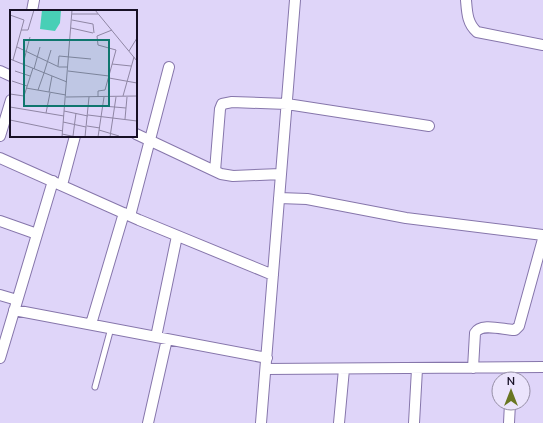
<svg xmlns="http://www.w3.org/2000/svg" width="543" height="423" viewBox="0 0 543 423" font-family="Mulish,sans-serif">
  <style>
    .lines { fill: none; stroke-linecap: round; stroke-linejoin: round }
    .lane-casing { stroke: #8676ab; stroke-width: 7 }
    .street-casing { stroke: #8676ab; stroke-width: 12 }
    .lane { stroke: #fff; stroke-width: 5 }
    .street { stroke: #fff; stroke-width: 10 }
    .inset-road { fill: none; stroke: #8f86a4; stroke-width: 1 }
    .view { fill: #0f766e; fill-opacity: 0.15; stroke: #0f766e; stroke-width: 2 }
    .inset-edge { fill: none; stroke: #171025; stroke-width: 2 }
  </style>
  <rect width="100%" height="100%" fill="#dfd5f9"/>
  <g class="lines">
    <g class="lane-casing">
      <path id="lane" d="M95,387L111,328"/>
    </g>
    <g class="street-casing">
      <path id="street" d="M466,0C467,12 467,23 477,32L543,45
        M32,11L34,0
        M0,71L11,76
        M136,134L221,174L233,176L281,174
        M0,136L11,100
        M0,158L139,220L273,275
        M215,171L220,109L222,104L232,102L287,104L429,126
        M62,185L75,136
        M279,198L307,199L406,218L543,235
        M130,216L169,67
        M0,221L37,234
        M0,295L17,300
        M14,310L267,358
        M91,324L124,213
        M156,337L177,236
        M0,358L53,181
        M473,368L475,333C481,322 504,330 515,330L519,326L543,239
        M266,369L543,367
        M511,379V368
        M148,423L167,339
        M261,423L295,0
        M339,423L344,369
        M414,423L417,369
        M509,423L510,403"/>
    </g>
    <use href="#lane" class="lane"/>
    <use href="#street" class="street"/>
  </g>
  <g transform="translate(10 10)">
    <rect width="127" height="127" fill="#dfd5f9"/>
    <path d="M32,0H51L50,13L45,21L30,19Z" fill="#48cfb6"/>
    <path class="inset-road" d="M85,0L127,51M62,4H88M0,5L14,10L3,50M62,10L83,14L84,23M61,18L83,23M11,20H18L24,0M7,37L49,57H58M119,41L127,28M0,49L57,72M13,54L20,27M102,54L121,56M48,56L49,46L81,49M24,59L30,37M5,61L20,66M58,61L99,66M34,63L41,40M99,68L127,73M2,71L17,76M16,78L56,85M28,80L34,63M39,82L42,66M0,84L14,86L23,58M113,86L124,47M56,87L127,86M88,87V81L95,80L106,40L88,35L87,26L102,20M93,96L116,98M0,97L54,106M54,101L78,106M36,103L40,83M78,105L127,111M115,109L117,87M0,110L53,121M53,112L76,117M77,116L90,118M89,120L109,126M52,124L66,127M63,126L66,103M52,127L62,0M75,127L79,87M88,127L94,87M100,127L106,87"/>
    <path class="view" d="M14,30H99V96H14Z"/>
    <rect width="127" height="127" class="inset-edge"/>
  </g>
  <g transform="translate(511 391)"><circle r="19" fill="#ebe4fc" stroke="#968fa6"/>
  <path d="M0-3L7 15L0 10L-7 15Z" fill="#697622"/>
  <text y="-6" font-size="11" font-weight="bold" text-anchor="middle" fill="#171025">N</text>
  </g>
</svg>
